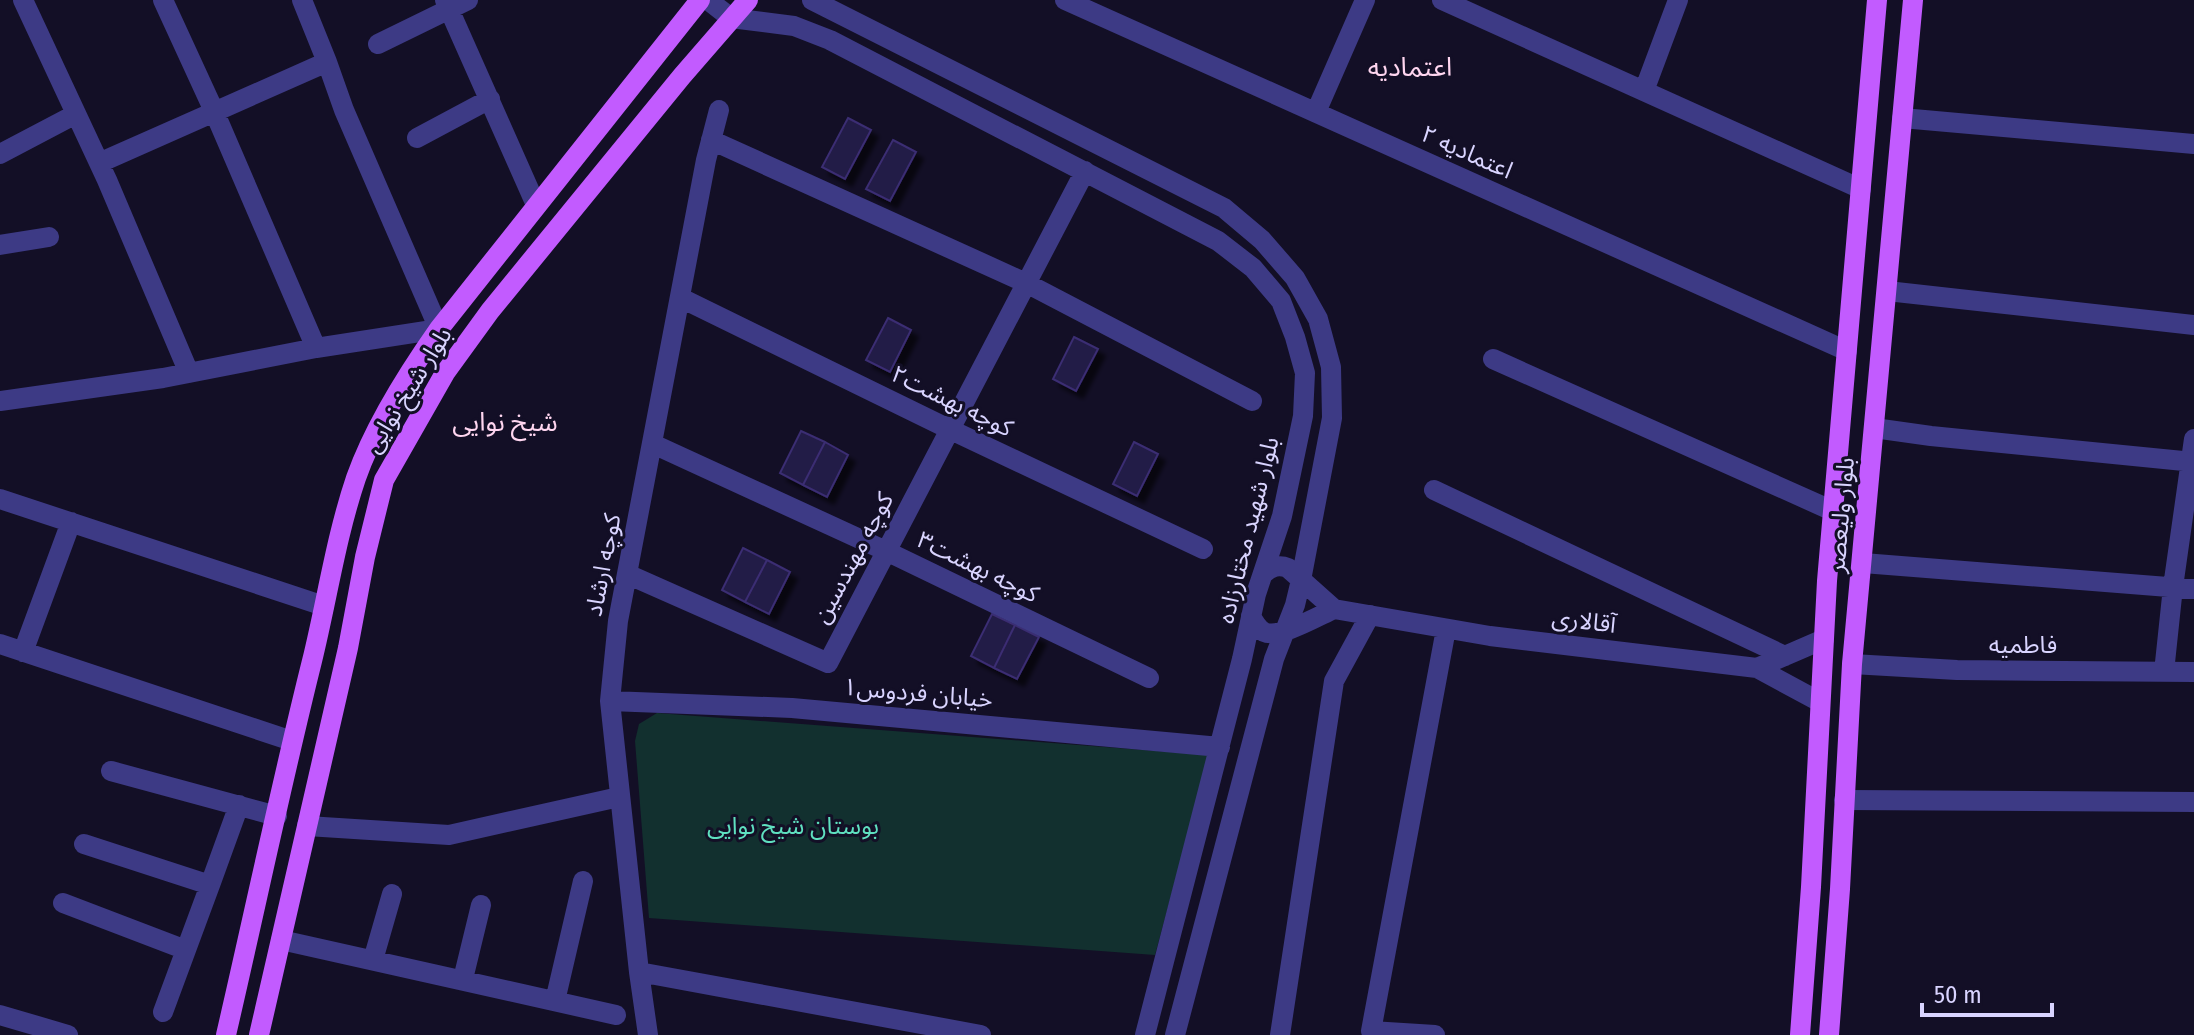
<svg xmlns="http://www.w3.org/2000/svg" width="2194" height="1035" viewBox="0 0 2194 1035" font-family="'Fira Sans Condensed','Noto Sans Arabic',sans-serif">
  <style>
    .green { fill: #12302f }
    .building { fill: #241b47; stroke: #3b2d73; stroke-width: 2; filter: url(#shadow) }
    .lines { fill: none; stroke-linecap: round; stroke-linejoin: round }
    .minor { stroke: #3d3a85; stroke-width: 20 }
    .major { stroke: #c25bff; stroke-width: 20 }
    .labels { text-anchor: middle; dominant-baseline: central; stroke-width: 6; stroke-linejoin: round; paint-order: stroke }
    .street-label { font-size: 24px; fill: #d9d4ff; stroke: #130f26 }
    .park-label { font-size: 24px; fill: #5fe0c0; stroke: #130f26 }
    .neighbourhood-label { font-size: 26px; fill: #ffd6f0; stroke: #130f26 }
  </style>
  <defs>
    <filter id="shadow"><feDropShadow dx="7" dy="7" stdDeviation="2" flood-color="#0009"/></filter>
  </defs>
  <rect width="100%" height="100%" fill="#130f26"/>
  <path class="green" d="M657,713L1209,755L1155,955L649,918L635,741L639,724Z"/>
  <path class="building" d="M848,118L871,130L845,179L822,167Z
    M893,140L916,152L890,201L866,189Z
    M888,318L911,330L890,372L866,360Z
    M1074,337L1098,349L1076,391L1053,379Z
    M801,431L825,442L803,485L780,473Z
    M825,442L848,455L827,497L803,485Z
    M1134,442L1158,454L1137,496L1113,484Z
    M743,548L767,560L745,602L722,590Z
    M767,560L790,572L769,614L745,602Z
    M992,614L1015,625L994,668L971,656Z
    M1015,625L1039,637L1017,679L994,668Z"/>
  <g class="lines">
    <path class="minor" d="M23,0L107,180L189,373
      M163,0L214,111L316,348
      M445,0L536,205
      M708,0L731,18L794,26L830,40L1218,241L1253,268L1281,301L1295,337L1305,373L1303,416L1282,516L1256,594L1242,659L1145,1035
      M812,0L1224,208L1262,240L1295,278L1318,319L1331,367L1332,418L1301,580L1295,605L1274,659L1175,1035
      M1065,0L1847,351
      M1442,0L1861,189
      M378,44L468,0
      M1644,91L1678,0
      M1316,112L1365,0
      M1902,118L2194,144
      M417,138L490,99
      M711,140L1026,283L1252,401
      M0,154L76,114
      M99,163L327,62
      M0,245L49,237
      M1887,291L2194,325
      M681,298L949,429L1203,549
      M1493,359L1833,511
      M0,401L163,378L316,348L439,329L344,110L327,62L302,0
      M1874,428L1931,436L2194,462
      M653,444L886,551L1149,678
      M1434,490L1785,656
      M0,499L324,606
      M1863,563L2194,589
      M627,574L828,663L1085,171
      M1263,574C1271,567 1278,564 1288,568L1334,609
      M1334,609L1490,636L1757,668L1824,639
      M1251,616C1254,622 1258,629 1264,632C1279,639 1318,616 1334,609
      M0,644L292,741
      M23,652L71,522
      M1852,664L1957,670L2194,672
      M1757,668L1820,702
      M2164,672L2173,587L2194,439
      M610,701L792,708L1220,747
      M111,771L277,816
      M1844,800L2194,802
      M307,826L449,835L619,797
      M84,844L210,885L239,805
      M63,903L186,950
      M281,940L616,1015
      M373,960L392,894
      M639,972L981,1035
      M463,979L481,905
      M555,1001L583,881
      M163,1012L210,885
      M0,1015L68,1035
      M1371,1031L1446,629
      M1371,1031L1435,1035
      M648,1035L639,972L610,701L618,621L706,160L719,110
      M1280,1035L1334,681L1370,615"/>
    <path class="major" d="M226,1035C255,910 281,785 312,661C327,600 336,537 356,478C374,427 408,373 439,329L700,0
      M259,1035L348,648L365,557L384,480L445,373L490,311L682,76L748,0
      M1800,1035L1811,887L1827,581L1877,0
      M1829,1035L1840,889L1852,664L1913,0"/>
  </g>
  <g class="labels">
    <g class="street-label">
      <text transform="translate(1467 152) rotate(24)">اعتمادیه ۲</text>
      <text transform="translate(408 390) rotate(-58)">بلوار شیخ نوایی</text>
      <text transform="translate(952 401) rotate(26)">کوچه بهشت۲</text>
      <text transform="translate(1841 515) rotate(-85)">بلوار ولیعصر</text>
      <text transform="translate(1248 530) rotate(-76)">بلوار شهید مختارزاده</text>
      <text transform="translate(853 558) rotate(-62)">کوچه مهندسین</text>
      <text transform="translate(603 565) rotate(-79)">کوچه ارشاد</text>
      <text transform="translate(978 567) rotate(26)">کوچه بهشت۳</text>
      <text transform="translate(1584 621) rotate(7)">آقالاری</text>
      <text x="2023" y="645">فاطمیه</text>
      <text transform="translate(918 693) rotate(5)">خیابان فردوس۱</text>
    </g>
    <g class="park-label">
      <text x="793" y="826">بوستان شیخ نوایی</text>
    </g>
    <g class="neighbourhood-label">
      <text x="1410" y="67">اعتمادیه</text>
      <text x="505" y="422">شیخ نوایی</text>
    </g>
  </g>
  <path d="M1922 1003v12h130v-12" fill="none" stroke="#d9d4ff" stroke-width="4"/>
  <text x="1934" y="1003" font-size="24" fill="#d9d4ff" stroke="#130f26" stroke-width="6" paint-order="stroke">50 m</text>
</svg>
